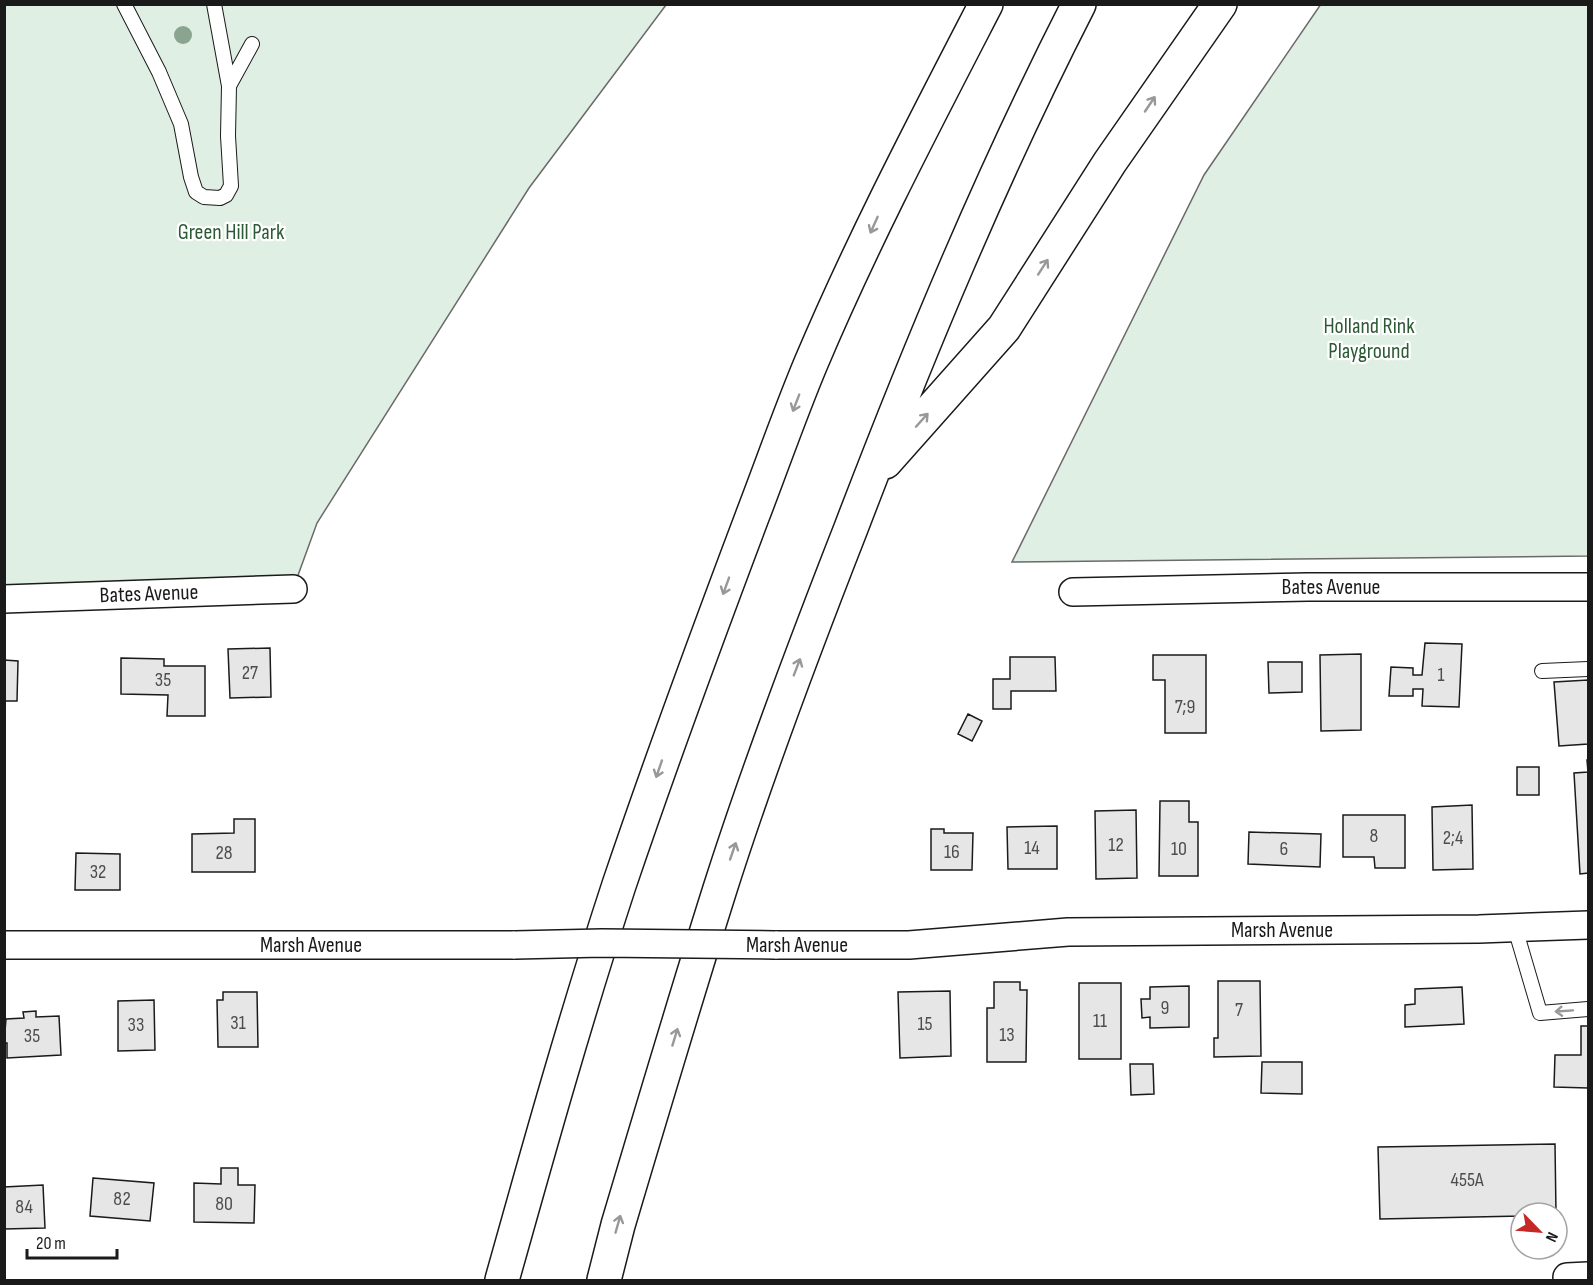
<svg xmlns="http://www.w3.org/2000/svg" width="1593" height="1285" viewBox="0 0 1593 1285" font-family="'Sofia Sans Condensed',sans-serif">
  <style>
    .green { fill: #e0efe3; stroke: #6a6a6a; stroke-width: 1.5 }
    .building { fill: #e6e6e6; stroke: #1a1a1a; stroke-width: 1.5 }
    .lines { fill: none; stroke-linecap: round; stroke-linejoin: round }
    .service-casing { stroke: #1a1a1a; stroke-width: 16 }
    .minor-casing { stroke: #1a1a1a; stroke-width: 30 }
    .motorway-casing { stroke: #1a1a1a; stroke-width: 36 }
    .service { stroke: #fff; stroke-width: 14 }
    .minor { stroke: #fff; stroke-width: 27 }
    .motorway { stroke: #fff; stroke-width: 33 }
    .minor-bridge-casing { stroke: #1a1a1a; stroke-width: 30; stroke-linecap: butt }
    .minor-bridge { stroke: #fff; stroke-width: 27 }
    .tree { fill: #8aa48f }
    .oneway { stroke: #989898 }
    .labels { text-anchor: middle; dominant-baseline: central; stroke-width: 4.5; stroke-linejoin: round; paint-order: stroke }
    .number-label { font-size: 20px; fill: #4d4d4d }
    .park-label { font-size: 22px; fill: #2b5a34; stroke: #fff }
    .street-label { font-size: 22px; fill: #1a1a1a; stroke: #fff }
  </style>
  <rect width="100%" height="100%" fill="#fff"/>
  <path class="green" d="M1321,4L1588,5V556L1012,562L1204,175Z
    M4,5H666L529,188L317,523L293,589L5,599Z"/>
  <path class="building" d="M1425,643L1462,644L1459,707L1422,706L1423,689H1413V696H1389L1391,667L1413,668V675H1422Z
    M270,648L271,697L230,698L228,649Z
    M1361,654V730L1321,731L1320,655Z
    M1153,655H1206V733H1165V680H1153Z
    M1010,657H1055L1056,691H1011V709H993V679H1010Z
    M121,658L164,659V666H205V716H167L168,695L121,694Z
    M4,660L18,661L17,701H4Z
    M1268,662H1302V692L1269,693Z
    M1588,680V744L1559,746L1554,682Z
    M968,714L982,721L972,741L958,734Z
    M1587,760H1588V873L1580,874L1574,773L1588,772Z
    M1517,767H1539V795H1517Z
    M1160,801H1189V822H1198V876H1159Z
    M1472,805L1473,869L1433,870L1432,807Z
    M1136,810L1137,878L1096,879L1095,811Z
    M1343,815H1405V868H1375L1374,857H1343Z
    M234,819H255V872H192V834L234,833Z
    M1057,826V869H1008L1007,827Z
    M931,829H944V833H973L972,870H931Z
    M1249,832L1321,834L1320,867L1248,864Z
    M76,853L120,854V890H75Z
    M1218,981H1260L1261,1056L1214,1057V1038H1218Z
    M994,982H1020V990H1027L1026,1062H987V1008H994Z
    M1079,983H1121V1059H1079Z
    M1189,986V1027L1150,1028V1017L1142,1018L1141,999H1150V987Z
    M1462,987L1464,1024L1405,1027V1005L1415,1004V989Z
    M950,991L951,1056L900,1058L898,992Z
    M223,992H257L258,1047H218L217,1000H223Z
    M154,1000L155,1050L118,1051V1001Z
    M36,1011V1017L59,1016L61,1055L7,1058V1043H4L6,1019L24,1018L23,1012Z
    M1581,1026H1588V1088L1554,1087L1555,1055H1581Z
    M1262,1062H1302V1094L1261,1093Z
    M1130,1064H1153L1154,1094L1131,1095Z
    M1555,1144L1556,1213H1521V1216L1380,1219L1378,1147Z
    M221,1168H238V1185H255L254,1223L194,1222V1183L221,1184Z
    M93,1178L154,1183L150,1221L90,1216Z
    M43,1185L45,1228L4,1229V1187Z"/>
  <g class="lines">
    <g class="service-casing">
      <path id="service" d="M124,4L159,72L181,124L191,177L196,192L204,197L220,198L226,195L231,186L228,136L229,86L252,44
        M214,4L229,86
        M1542,671L1588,669
        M1515,928L1540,1013L1588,1009"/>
    </g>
    <g class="minor-casing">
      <path id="minor" d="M1073,592L1308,587H1588
        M4,599L293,589
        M4,945H515
        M775,945H909L1068,932L1479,929L1588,925
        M1567,1277L1588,1276"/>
    </g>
    <g class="motorway-casing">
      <path id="motorway" d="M885,462L1004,328L1110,162L1220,4
        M502,1280C539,1148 576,1016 619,885C661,761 706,639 752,517C772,465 790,413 811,363C863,240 925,122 986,4
        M604,1280L618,1225C651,1114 684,1003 719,892C758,769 804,648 851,528C919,350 992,174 1079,4"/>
    </g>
    <use href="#service" class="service"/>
    <use href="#minor" class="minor"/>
    <use href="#motorway" class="motorway"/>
    <g class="minor-bridge-casing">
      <path id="minor-bridge" d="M515,945L602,943L775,945"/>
    </g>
    <use href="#minor-bridge" class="minor-bridge"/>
  </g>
  <circle class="tree" cx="183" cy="35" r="9"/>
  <defs><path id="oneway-shaft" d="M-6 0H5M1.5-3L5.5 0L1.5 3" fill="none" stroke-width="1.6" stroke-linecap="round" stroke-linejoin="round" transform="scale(1.5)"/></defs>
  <g class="oneway">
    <use href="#oneway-shaft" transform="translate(1150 104) rotate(-56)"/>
    <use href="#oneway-shaft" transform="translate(874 225) rotate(114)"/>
    <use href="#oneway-shaft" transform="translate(1043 267) rotate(-57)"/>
    <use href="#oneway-shaft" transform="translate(796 403) rotate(111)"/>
    <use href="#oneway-shaft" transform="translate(922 420) rotate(-48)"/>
    <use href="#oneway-shaft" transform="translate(726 586) rotate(110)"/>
    <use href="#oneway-shaft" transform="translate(797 667) rotate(-69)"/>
    <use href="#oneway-shaft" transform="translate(659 769) rotate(109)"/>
    <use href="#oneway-shaft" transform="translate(733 851) rotate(-71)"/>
    <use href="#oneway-shaft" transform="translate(1564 1011) rotate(176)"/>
    <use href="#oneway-shaft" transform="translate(675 1037) rotate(-73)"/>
    <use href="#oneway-shaft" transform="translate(618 1224) rotate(-74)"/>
  </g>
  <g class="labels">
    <g class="number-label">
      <text x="250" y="673">27</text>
      <text x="1441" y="675">1</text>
      <text x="163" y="680">35</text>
      <text x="1185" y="707">7;9</text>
      <text x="1374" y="836">8</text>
      <text x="1453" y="838">2;4</text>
      <text x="1116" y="845">12</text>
      <text x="1032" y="848">14</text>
      <text x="1179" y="849">10</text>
      <text x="1284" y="849">6</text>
      <text x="952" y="852">16</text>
      <text x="224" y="853">28</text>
      <text x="98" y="872">32</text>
      <text x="1165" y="1008">9</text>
      <text x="1239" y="1010">7</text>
      <text x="1100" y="1021">11</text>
      <text x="238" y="1023">31</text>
      <text x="925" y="1024">15</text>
      <text x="136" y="1025">33</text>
      <text x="1007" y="1035">13</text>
      <text x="32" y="1036">35</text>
      <text x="1467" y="1180">455A</text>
      <text x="122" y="1199">82</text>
      <text x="224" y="1204">80</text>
      <text x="24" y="1207">84</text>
    </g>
    <g class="park-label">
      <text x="231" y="232">Green Hill Park</text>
      <text x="1369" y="326">Holland Rink<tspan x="1369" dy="25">Playground</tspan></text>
    </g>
    <g class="street-label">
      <text x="1331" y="587">Bates Avenue</text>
      <text transform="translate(149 594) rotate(-2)">Bates Avenue</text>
      <text x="1282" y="930">Marsh Avenue</text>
      <text x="311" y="945">Marsh Avenue</text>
      <text x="797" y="945">Marsh Avenue</text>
    </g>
  </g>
  <rect width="1593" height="1285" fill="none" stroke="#1a1a1a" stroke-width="12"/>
  <g transform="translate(1539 1231) rotate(115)"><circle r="28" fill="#ffffff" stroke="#a3a3a3" stroke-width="1.5"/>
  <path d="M0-4.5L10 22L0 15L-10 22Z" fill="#c62828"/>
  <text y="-9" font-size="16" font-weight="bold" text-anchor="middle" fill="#1a1a1a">N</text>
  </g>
  <path d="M27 1249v9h90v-9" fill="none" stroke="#1a1a1a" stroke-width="3"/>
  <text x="36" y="1249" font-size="18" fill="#1a1a1a" stroke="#ffffff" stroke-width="4.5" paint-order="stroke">20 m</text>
</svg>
